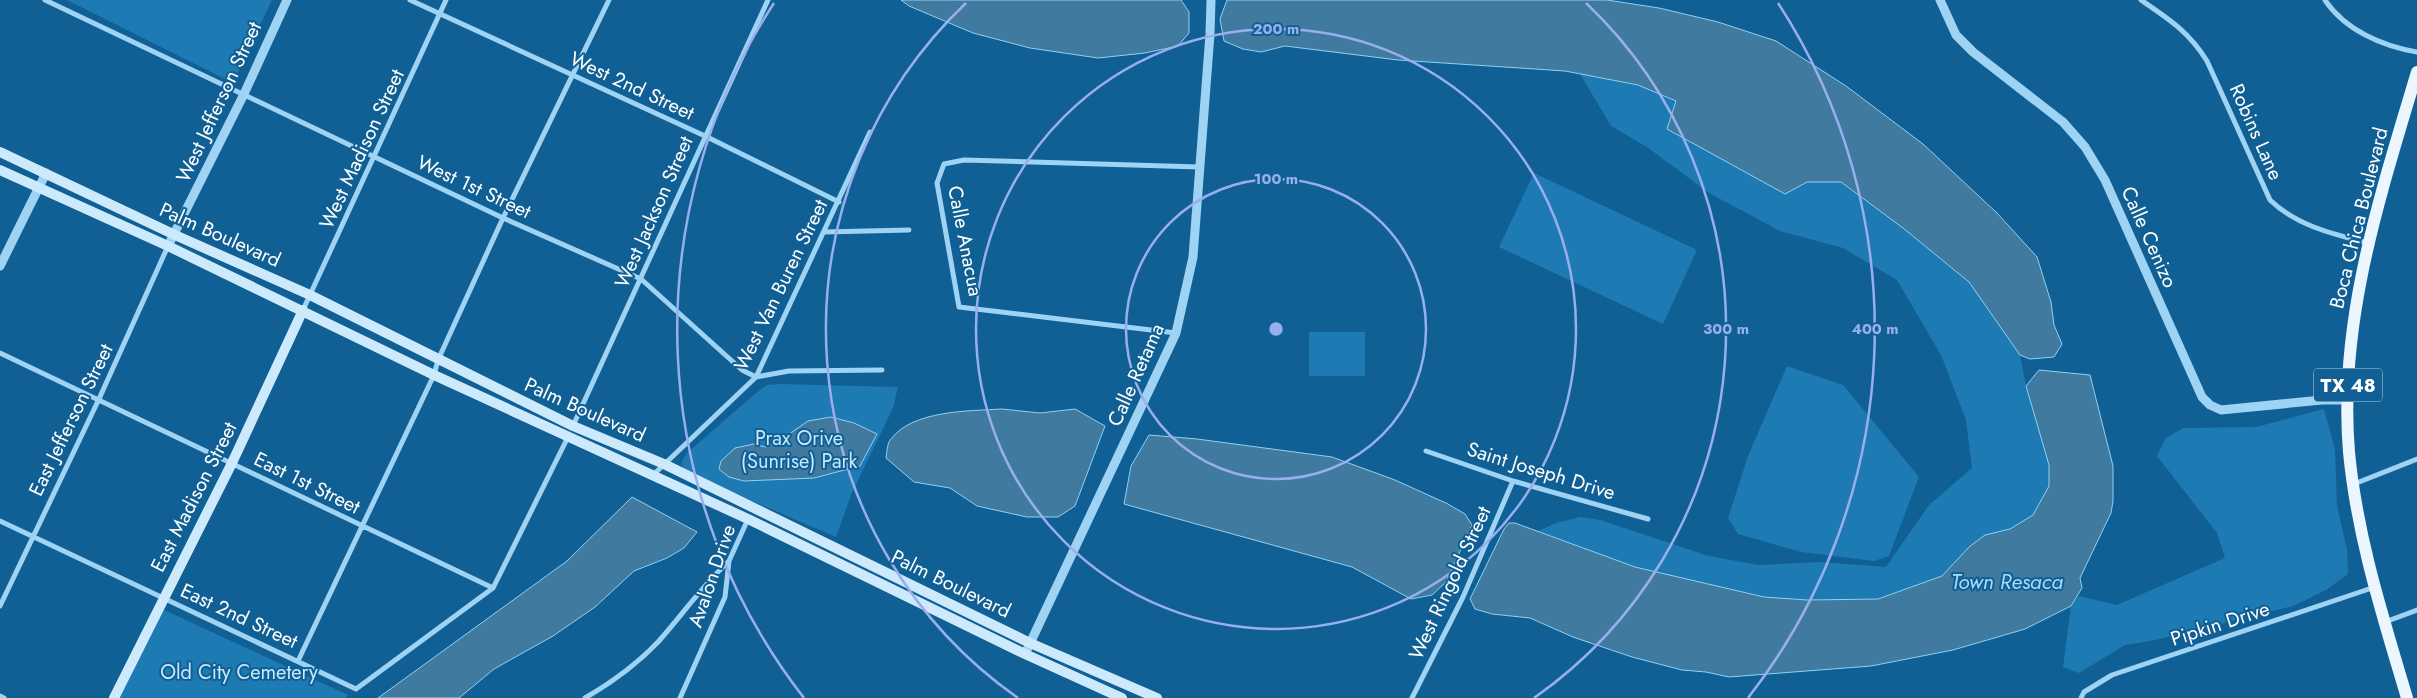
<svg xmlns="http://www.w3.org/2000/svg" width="2417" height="698" viewBox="0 0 2417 698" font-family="Jost,sans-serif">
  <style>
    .green { fill: #1e7ab2 }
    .water { fill: #407a9f; stroke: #8fd1f7 }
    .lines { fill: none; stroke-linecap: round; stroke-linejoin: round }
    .minor { stroke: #9ed3f4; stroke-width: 5 }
    .tertiary { stroke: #9ed3f4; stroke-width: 9 }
    .secondary { stroke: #cdeafd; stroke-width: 10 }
    .primary { stroke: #ebf6ff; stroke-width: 12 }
    .ring { fill: none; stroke: #99afed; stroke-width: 2.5 }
    .labels { text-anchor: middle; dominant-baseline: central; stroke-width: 4; stroke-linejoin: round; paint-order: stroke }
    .shield { fill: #106095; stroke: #b7cfdf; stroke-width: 1 }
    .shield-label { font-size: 19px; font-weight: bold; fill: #fff }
    .street-label { font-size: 20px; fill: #fff; stroke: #106095 }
    .park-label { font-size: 20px; fill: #c6e9fe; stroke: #106095 }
    .water-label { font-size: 21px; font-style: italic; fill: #aadcfb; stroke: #106095 }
    .centre { fill: #99afed; stroke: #106095; stroke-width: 2.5 }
    .ring-label { font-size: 15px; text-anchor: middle; font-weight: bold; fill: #99afed; stroke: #106095; stroke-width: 4; stroke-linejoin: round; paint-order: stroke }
  </style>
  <rect width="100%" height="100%" fill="#106095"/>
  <path class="green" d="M67,0H272L233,83Z
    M1580,74L1638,85L1676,101L1807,182H1841L1903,228L1969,282L2020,355L2026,386L2049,465V486L2033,515L2025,522L2010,529L1985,535L1969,547L1942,576L1878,599L1807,600L1764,597L1635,567L1538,531L1556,523L1580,517L1600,520L1709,556L1758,565L1820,562L1886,567L1929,505L1972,468L1966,420L1941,355L1897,280L1843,248L1780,231L1709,193L1647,147L1611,126Z
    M1534,173L1697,250L1663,324L1499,247Z
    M1309,332H1365V376H1309Z
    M1787,366L1843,385L1919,477L1889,556L1874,561L1801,552L1738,534L1728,518L1748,456Z
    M781,384L898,387L893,408L851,495L836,537L685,472L681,463L687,453L756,393L767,385Z
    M2324,409L2335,449L2337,506L2347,549L2348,574L2326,590L2293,606L2155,640L2125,645L2079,673L2063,667L2071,606L2079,596L2117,605L2225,558L2217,533L2157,456L2166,438L2184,428L2256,427Z
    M160,608L348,695L345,698H117Z"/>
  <path class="water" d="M901,0H1181L1189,12V33L1178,46L1145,53L1098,58L1030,48L973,33L909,6Z
    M1227,0H1607L1659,8L1718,22L1776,41L1846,86L1923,144L1997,213L2037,257L2051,302L2054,325L2062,344L2054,357L2030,359L2020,355L1969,282L1903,228L1841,182H1807L1785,194L1667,129L1676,101L1638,85L1565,71L1398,60L1285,46L1261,52L1243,49L1224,41L1220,19Z
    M2039,370L2090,375L2113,466V501L2111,513L2080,578L2082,588L2071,606L2025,629L1953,650L1871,666L1729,677L1706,672L1682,670L1632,657L1573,637L1530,618L1492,614L1475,609L1470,599L1504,529L1509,523H1515L1635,567L1764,597L1807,600L1878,599L1942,576L1969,547L1985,535L2010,529L2033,515L2049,486V465L2026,386Z
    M1002,409L1040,413L1075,409L1105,426L1075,506L1058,517H1027L977,506L950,488L914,482L886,458C887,452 887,443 891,439C913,410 969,411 1002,409Z
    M831,417L854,423L877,434L860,466L814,478L744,481L729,477L719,469L721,461L735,448L754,444L765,447L782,439L808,421Z
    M1149,435L1197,439L1332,457L1395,480L1448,504L1465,514L1472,525L1446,582L1432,595L1411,599L1352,567L1124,504L1131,466Z
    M632,497L697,532L684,548L667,558L634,571L595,607L553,636L494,669L459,698H378L567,561Z"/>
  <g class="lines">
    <path class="minor" d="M45,0L503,218L641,279L742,370L756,377L789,371L882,370
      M410,0L705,136L839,202
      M2141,0C2169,19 2189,32 2207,61L2270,200C2297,226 2333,234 2368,243
      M2325,0C2345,30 2382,46 2417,52
      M824,232L909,230
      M303,310L446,0
      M1176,333L959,307L937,183L944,164L964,160L1199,167
      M0,353L493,588
      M572,428L768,0
      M1426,451L1513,481L1648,519
      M653,475L756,377L870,132
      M2354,484L2417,459
      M0,521L356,689L493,588L569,435
      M0,606L99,399L168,246
      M2385,622L2417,610
      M298,661L434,375L438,360L503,218L609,0
      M0,696L4,698
      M585,698C611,683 637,664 658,642C682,615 702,586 729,561
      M680,698L725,597L729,561L748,519
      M1412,698L1463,597L1513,481
      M2081,698L2084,692L2112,675L2375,587"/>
    <path class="tertiary" d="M1940,0L1956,35L1973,52L2063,122L2085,147L2105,180L2202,397L2210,405L2221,410L2322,400H2348
      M168,246L244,94L287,0
      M0,266L46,173
      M1025,654L1176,333L1193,257L1210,34L1211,0"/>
    <path class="secondary" d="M0,152L175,235L310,295L573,426L664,464L1030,643L1157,698
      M0,170L168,246L434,375L748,519L1025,654L1122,698
      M114,698L232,463L303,310"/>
    <path class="primary" d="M2407,698C2383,617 2357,537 2349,452C2338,322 2380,196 2417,72"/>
  </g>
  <g class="ring">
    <circle cx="1276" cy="329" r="150"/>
    <circle cx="1276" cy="329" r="300"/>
    <path d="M1018 698A450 450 0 0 1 966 3M1586 3A450 450 0 0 1 1534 698"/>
    <path d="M804 698A599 599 0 0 1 774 3M1778 3A599 599 0 0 1 1748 698"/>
  </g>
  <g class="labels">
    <rect class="shield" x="2314" y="368.5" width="68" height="33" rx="4"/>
    <g class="shield-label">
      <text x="2348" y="385">TX 48</text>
    </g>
    <g class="street-label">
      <text transform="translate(632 86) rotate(25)">West 2nd Street</text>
      <text transform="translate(219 102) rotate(-65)">West Jefferson Street</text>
      <text transform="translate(2256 132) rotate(66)">Robins Lane</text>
      <text transform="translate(362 149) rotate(-65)">West Madison Street</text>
      <text transform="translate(474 187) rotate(25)">West 1st Street</text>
      <text transform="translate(654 212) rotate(-66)">West Jackson Street</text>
      <text transform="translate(2359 218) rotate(-76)">Boca Chica Boulevard</text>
      <text transform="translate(220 235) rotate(24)">Palm Boulevard</text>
      <text transform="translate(2149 237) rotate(66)">Calle Cenizo</text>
      <text transform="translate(965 241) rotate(79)">Calle Anacua</text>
      <text transform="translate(781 285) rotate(-64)">West Van Buren Street</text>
      <text transform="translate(1136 375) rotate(-66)">Calle Retama</text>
      <text transform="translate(585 410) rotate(24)">Palm Boulevard</text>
      <text transform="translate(71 420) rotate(-64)">East Jefferson Street</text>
      <text transform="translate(1541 471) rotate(17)">Saint Joseph Drive</text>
      <text transform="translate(307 483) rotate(26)">East 1st Street</text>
      <text transform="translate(194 497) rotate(-63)">East Madison Street</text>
      <text transform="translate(712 576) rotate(-71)">Avalon Drive</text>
      <text transform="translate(1450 583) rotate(-65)">West Ringold Street</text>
      <text transform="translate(951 584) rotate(26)">Palm Boulevard</text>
      <text transform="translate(239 616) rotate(25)">East 2nd Street</text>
      <text transform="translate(2220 624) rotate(-18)">Pipkin Drive</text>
    </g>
    <g class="park-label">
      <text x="799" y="438">Prax Orive<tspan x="799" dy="23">(Sunrise) Park</tspan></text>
      <text x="239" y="672">Old City Cemetery</text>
    </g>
    <g class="water-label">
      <text x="2007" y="582">Town Resaca</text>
    </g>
  </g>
  <circle cx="1276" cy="329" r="8" class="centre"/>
  <g class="ring-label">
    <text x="1276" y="34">200 m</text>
    <text x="1276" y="184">100 m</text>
    <text x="1726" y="334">300 m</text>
    <text x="1875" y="334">400 m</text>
  </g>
</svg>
